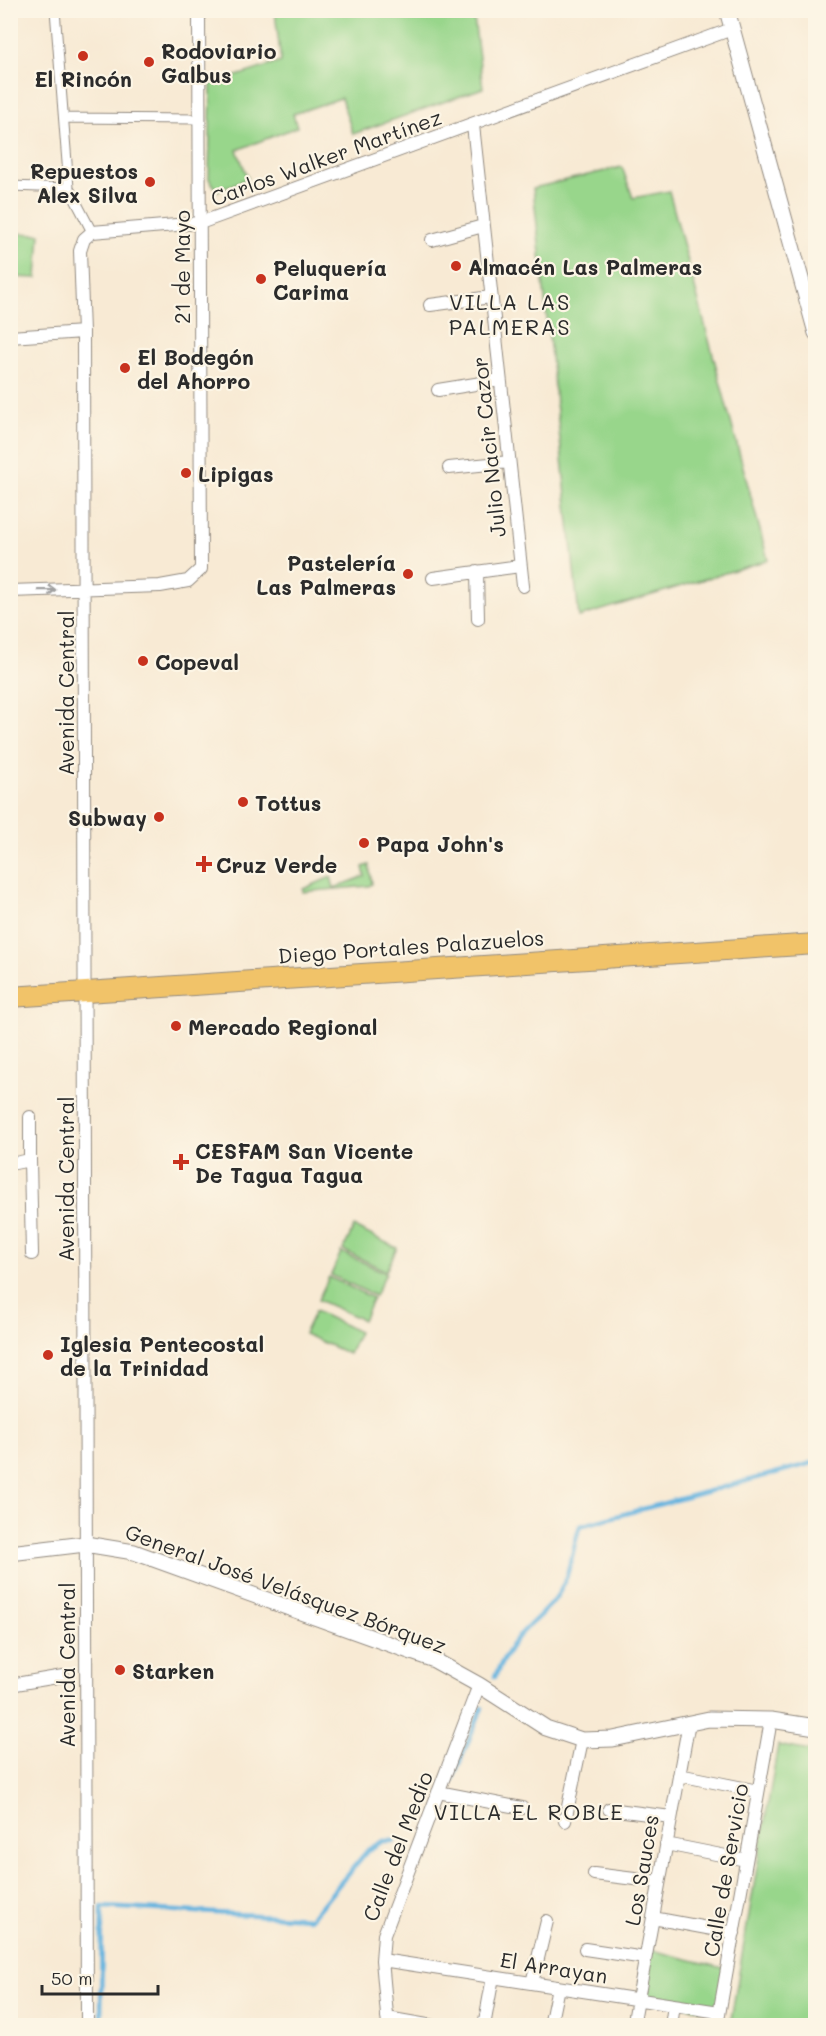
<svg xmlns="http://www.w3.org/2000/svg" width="826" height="2036" viewBox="0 0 826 2036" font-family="Mali,sans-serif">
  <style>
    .green { fill: #98d68b; stroke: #62805b; stroke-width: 1.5 }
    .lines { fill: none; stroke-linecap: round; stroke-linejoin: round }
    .stream { stroke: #65b4df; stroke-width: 4.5 }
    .pedestrian-casing { stroke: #928a80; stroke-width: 11 }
    .minor-casing { stroke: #928a80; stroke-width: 14 }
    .tertiary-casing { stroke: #928a80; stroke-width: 17 }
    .primary-casing { stroke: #928a80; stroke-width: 22 }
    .pedestrian { stroke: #fff; stroke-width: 9 }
    .minor { stroke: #fff; stroke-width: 12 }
    .tertiary { stroke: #fff; stroke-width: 15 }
    .primary { stroke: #f1c369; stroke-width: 20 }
    .oneway { stroke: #a0a0a0 }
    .poi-dot { fill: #c8321e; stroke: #fcf5e5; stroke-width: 2 }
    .labels { text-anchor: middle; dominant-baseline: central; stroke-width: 4.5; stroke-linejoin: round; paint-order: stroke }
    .poi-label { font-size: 21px; font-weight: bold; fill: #2b2b2b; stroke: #fcf5e5; text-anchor: start }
    .street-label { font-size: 21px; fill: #2b2b2b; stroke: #fcf5e5 }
    .neighbourhood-label { font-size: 22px; letter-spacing: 1.5px; fill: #2b2b2b; stroke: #fcf5e5 }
  </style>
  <rect width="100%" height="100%" fill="#fcf5e5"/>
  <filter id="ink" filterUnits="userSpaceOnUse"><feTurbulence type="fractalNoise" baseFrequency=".0167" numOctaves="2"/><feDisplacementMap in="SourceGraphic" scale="12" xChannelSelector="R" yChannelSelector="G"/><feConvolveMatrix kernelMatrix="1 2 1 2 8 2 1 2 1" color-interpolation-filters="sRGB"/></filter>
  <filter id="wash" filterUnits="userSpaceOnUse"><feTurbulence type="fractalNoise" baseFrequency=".008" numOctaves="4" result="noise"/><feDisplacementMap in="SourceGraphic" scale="24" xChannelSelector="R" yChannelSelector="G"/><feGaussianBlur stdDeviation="1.35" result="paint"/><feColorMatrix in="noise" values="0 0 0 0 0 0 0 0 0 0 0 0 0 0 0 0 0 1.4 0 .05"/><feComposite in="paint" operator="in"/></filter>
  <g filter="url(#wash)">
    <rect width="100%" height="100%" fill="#f8ead4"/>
    <path class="green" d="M279,10L473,11L483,88L353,134L341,98L293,114L297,127L237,150L248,178L218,191L209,179L211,84L281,62L275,12Z
      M622,167L633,198L669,191L768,560L579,617L533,188Z
      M10,233L40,234L37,278L11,277Z
      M369,865L372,884L369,886L303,892V889L331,877L334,888L365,876L363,867Z
      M354,1227L397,1248L386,1271L343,1250Z
      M341,1252L386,1273L375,1296L331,1275Z
      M329,1277L373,1298L363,1320L318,1300Z
      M315,1311L359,1332L349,1354L304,1334Z
      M778,1745L815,1752L816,1989L809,2025H730Z
      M647,1949L728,1969L719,2012L638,1999Z"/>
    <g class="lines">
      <path class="stream" d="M495,1677C501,1663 508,1649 518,1637C529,1624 543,1614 554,1600C571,1579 571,1551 580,1526L816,1462
        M452,1781L482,1708
        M428,1841L441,1807
        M101,2026L102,1907L311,1918L368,1850L383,1841H394"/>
    </g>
  </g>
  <g filter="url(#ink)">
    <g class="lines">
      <g class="pedestrian-casing">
        <path id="pedestrian" d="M55,10L69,188L92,232
          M64,118L200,119
          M10,186L69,188"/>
      </g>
      <g class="minor-casing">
        <path id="minor" d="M473,125L523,586
          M432,240L483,226
          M430,305L491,297
          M10,337L83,332
          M438,390L500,380
          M449,468L509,462
          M477,571L478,619
          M433,578L520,566
          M10,591L160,586L188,581L201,569L199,10
          M30,1117V1160
          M10,1164L30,1160L32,1254
          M10,1685L63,1676
          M679,1775L758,1791
          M438,1792L522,1808
          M609,1809L671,1817
          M565,1821L582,1740
          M666,1844L746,1860
          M594,1874L659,1882
          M653,1918L734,1933
          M585,1949L645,1958
          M382,1960L719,2012
          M532,1983L547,1921
          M387,2018L433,2026
          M87,2026L83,332L80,251L84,239L92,232L200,223L732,29
          M388,2026L382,1960L384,1935L479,1685
          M484,2026L493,1977
          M550,2026L558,1987
          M633,2026L689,1722
          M671,2026L674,2005
          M717,2026L771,1720"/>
      </g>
      <g class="tertiary-casing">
        <path id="tertiary" d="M727,10L816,333
          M10,1553L85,1544L134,1552L434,1660L479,1685L546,1728L582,1740L613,1739L709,1719L771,1720L816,1727"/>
      </g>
      <g class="primary-casing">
        <path id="primary" d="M10,997L816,944"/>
      </g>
      <use href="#pedestrian" class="pedestrian"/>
      <use href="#minor" class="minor"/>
      <use href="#tertiary" class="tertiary"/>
      <use href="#primary" class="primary"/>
    </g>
    <defs><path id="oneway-shaft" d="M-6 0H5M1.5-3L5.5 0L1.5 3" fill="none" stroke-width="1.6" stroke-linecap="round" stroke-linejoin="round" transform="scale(1.5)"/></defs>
    <use class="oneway" href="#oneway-shaft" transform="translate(47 590) rotate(-1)"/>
  </g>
  <g class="poi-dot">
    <circle cx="83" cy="56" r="6"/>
    <circle cx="149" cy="62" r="6"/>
    <circle cx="150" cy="182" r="6"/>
    <circle cx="456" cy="266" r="6"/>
    <circle cx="261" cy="279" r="6"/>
    <circle cx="125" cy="368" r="6"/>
    <circle cx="186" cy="473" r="6"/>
    <circle cx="408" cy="574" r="6"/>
    <circle cx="143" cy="661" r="6"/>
    <circle cx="243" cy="802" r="6"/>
    <circle cx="159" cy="817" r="6"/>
    <circle cx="364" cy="843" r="6"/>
    <path d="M201 855h6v6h6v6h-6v6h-6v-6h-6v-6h6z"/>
    <circle cx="176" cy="1026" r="6"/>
    <path d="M178 1153h6v6h6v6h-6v6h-6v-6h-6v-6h6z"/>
    <circle cx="48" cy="1355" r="6"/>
    <circle cx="120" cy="1670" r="6"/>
  </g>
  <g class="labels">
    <g class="poi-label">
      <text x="161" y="50">Rodoviario<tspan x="161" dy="24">Galbus</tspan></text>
      <text x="83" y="78" text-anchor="middle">El Rincón</text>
      <text x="138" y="170" text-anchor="end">Repuestos<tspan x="138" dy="24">Alex Silva</tspan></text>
      <text x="468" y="266">Almacén Las Palmeras</text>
      <text x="273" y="267">Peluquería<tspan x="273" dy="24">Carima</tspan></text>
      <text x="137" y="356">El Bodegón<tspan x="137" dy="24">del Ahorro</tspan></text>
      <text x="198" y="473">Lipigas</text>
      <text x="396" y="562" text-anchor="end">Pastelería<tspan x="396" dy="24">Las Palmeras</tspan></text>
      <text x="155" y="661">Copeval</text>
      <text x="255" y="802">Tottus</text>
      <text x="147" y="817" text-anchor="end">Subway</text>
      <text x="376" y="843">Papa John's</text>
      <text x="216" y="864">Cruz Verde</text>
      <text x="188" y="1026">Mercado Regional</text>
      <text x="195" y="1150">CESFAM San Vicente<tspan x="195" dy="24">De Tagua Tagua</tspan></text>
      <text x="60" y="1343">Iglesia Pentecostal<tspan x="60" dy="24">de la Trinidad</tspan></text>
      <text x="132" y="1670">Starken</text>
    </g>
    <g class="street-label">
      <text transform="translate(326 157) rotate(-20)">Carlos Walker Martínez</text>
      <text transform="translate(181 267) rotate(-90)">21 de Mayo</text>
      <text transform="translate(488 447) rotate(-96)">Julio Nacir Cazor</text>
      <text transform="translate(65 693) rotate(-90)">Avenida Central</text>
      <text transform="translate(411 946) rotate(-4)">Diego Portales Palazuelos</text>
      <text transform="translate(65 1179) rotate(-90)">Avenida Central</text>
      <text transform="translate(286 1588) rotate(20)">General José Velásquez Bórquez</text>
      <text transform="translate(66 1665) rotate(-90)">Avenida Central</text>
      <text transform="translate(397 1846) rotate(-69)">Calle del Medio</text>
      <text transform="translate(641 1870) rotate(-80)">Los Sauces</text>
      <text transform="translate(725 1870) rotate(-80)">Calle de Servicio</text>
      <text transform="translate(554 1967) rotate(9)">El Arrayan</text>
    </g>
    <g class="neighbourhood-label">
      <text x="510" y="301">VILLA LAS<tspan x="510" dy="25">PALMERAS</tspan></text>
      <text x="529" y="1811">VILLA EL ROBLE</text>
    </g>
  </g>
  <rect width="826" height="2036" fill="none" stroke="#fcf5e5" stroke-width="36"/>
  <path d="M42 1985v9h116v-9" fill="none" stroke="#2b2b2b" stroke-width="3"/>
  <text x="51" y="1985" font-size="18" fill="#2b2b2b" stroke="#fcf5e5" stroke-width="4.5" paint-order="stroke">50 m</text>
</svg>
